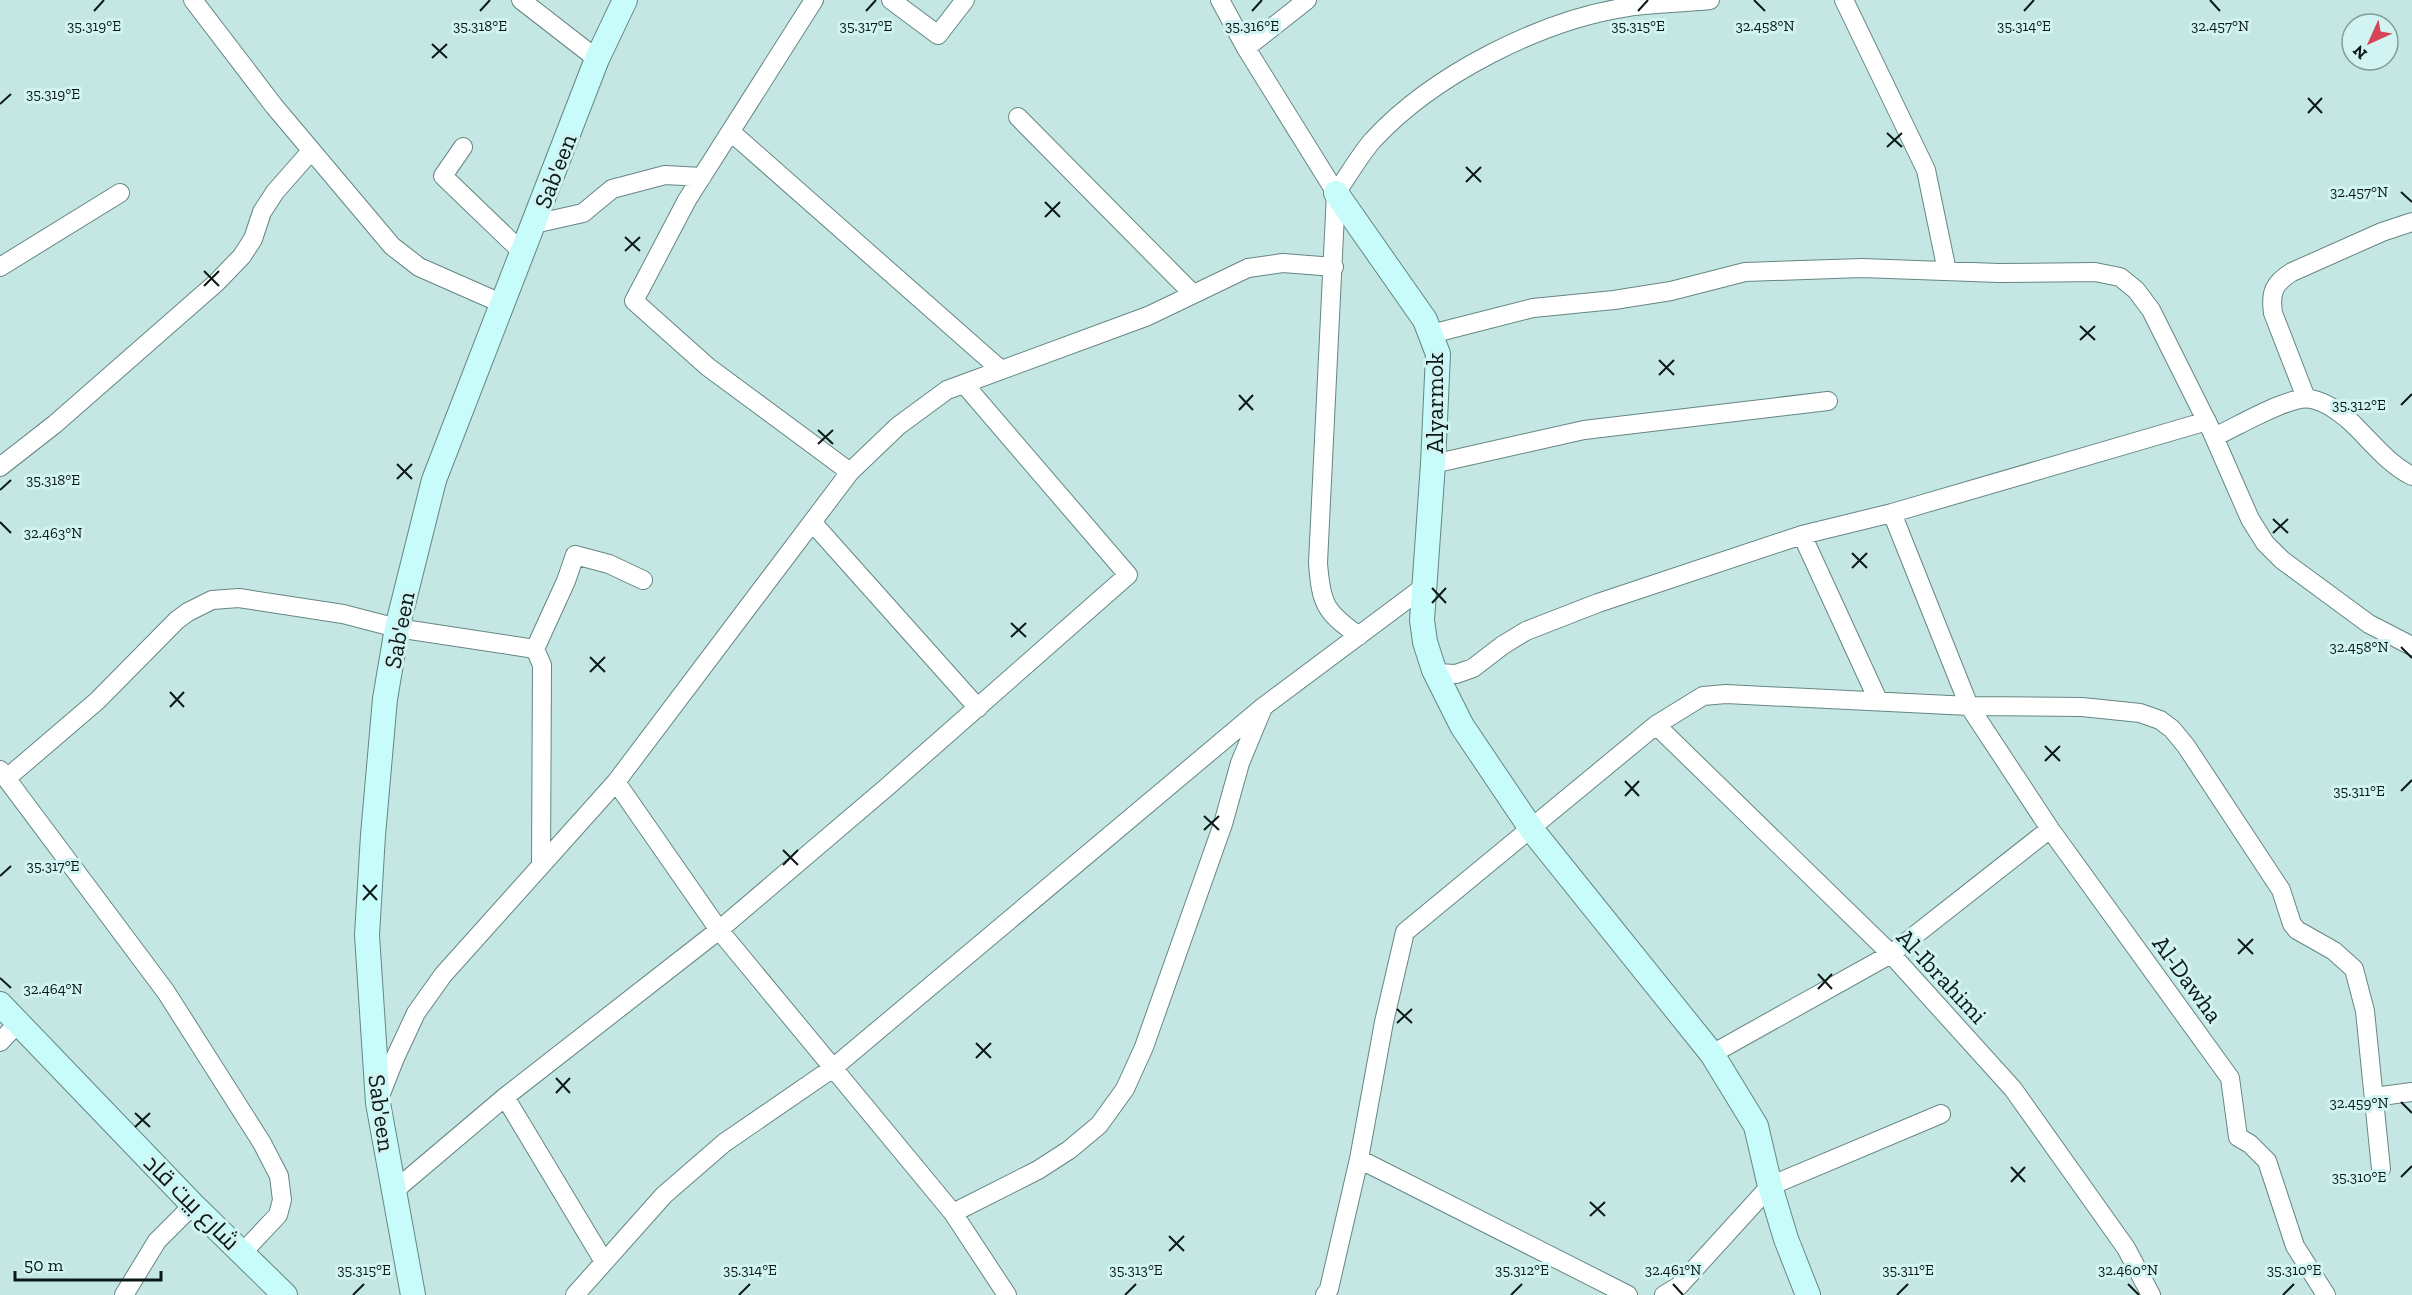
<svg xmlns="http://www.w3.org/2000/svg" width="2412" height="1295" viewBox="0 0 2412 1295" font-family="'Zilla Slab',Cairo,serif">
  <style>
    .lines { fill: none; stroke-linecap: round; stroke-linejoin: round }
    .street-casing { stroke: #658684; stroke-width: 20 }
    .secondary-casing { stroke: #658684; stroke-width: 26 }
    .street { stroke: #fff; stroke-width: 18 }
    .secondary { stroke: #c7fcfa; stroke-width: 24 }
    .ticks { fill: none; stroke: #0b1817; stroke-width: 2 }
    .labels { text-anchor: middle; dominant-baseline: central; stroke-width: 6; stroke-linejoin: round; paint-order: stroke }
    .street-label { font-size: 24px; fill: #0b1817; stroke: #d1f4f2 }
    .ticks-label { font-size: 15px; text-anchor: middle; fill: #0b1817; stroke: #d1f4f2; stroke-width: 6; stroke-linejoin: round; paint-order: stroke }
  </style>
  <rect width="100%" height="100%" fill="#c4e7e4"/>
  <g class="lines">
    <g class="street-casing">
      <path id="street" d="M193,0L274,106L392,246L419,267L503,304
        M521,0L597,59
        M814,0L687,200L634,301L708,367L850,472
        M891,0L938,35L965,0
        M1220,0L1246,48L1336,193L1318,563C1321,604 1325,612 1359,636
        M1844,0L1926,170L1947,271
        M1246,48L1307,0
        M1018,117L1193,294
        M731,132L1001,370
        M463,147L443,176L523,253
        M1336,193C1348,176 1359,156 1373,140C1433,75 1541,20 1628,7C1655,3 1683,3 1710,0
        M534,224L583,213L612,189L665,175L702,177
        M0,267L120,193
        M1431,334L1533,308L1614,300L1671,291L1745,272L1862,268L1999,273L2095,272L2120,277L2136,290L2151,310L2211,430L2250,519L2265,543L2282,560L2369,624L2412,646
        M2306,398L2273,313C2270,292 2274,283 2292,272L2382,232L2412,222
        M2214,437C2235,428 2291,394 2311,399C2327,402 2346,416 2357,428C2375,446 2389,464 2412,476
        M1433,464L1584,430L1828,401
        M0,467L55,424L216,283L242,256L253,239L262,212L275,192L311,151
        M1892,513L1969,706L2050,829L2230,1078L2238,1137L2250,1144L2267,1161L2295,1246L2326,1295
        M812,522L978,708
        M1802,535L1878,700
        M535,649L566,581L575,555L609,564L643,580
        M1436,673L1456,674L1473,668L1503,645L1526,631L1598,603L1802,535L1892,513L2207,421
        M1656,725L1891,954L2013,1089L2126,1248L2151,1295
        M0,770L166,992L262,1143L279,1176L282,1200L278,1215L243,1252
        M7,778L97,701L177,620L188,612L212,600L239,598L343,614L397,628L535,649L542,665L541,865
        M616,782L719,930L953,1213L1007,1295
        M0,1042L18,1023
        M1712,1054L1891,954L2050,829
        M380,1096L395,1058L416,1013L443,975L616,782L850,472L898,426L947,390L1148,316L1248,268L1283,263L1334,267
        M505,1097L603,1260
        M2374,1097L2412,1092
        M1359,1159L1628,1295
        M394,1191L505,1097L719,930L887,787L1128,575L964,384
        M953,1213L1038,1170L1069,1150L1099,1125L1125,1089L1144,1047L1223,824L1240,763L1262,710
        M124,1295L157,1241L193,1205
        M575,1295L664,1195L724,1143L833,1068L1263,707L1425,586
        M1325,1295L1329,1289L1359,1159L1384,1022L1405,932L1656,725L1703,696L1726,694L1969,706L2082,707L2140,713L2160,720L2172,729L2186,746L2281,890L2292,924L2297,930L2334,951L2354,969L2365,1011L2381,1169
        M1664,1295L1679,1286L1770,1186L1941,1114"/>
    </g>
    <g class="secondary-casing">
      <path id="secondary" d="M1336,193L1425,320L1438,354L1433,464L1422,620L1425,642L1434,670L1462,726L1532,830L1712,1054L1756,1126L1770,1186L1786,1239L1808,1295
        M0,1004L193,1205L285,1295
        M413,1295L378,1103L367,935L373,835L385,699L397,628L434,480L597,59L625,0"/>
    </g>
    <use href="#street" class="street"/>
    <use href="#secondary" class="secondary"/>
  </g>
  <path class="ticks" d="M1754,0L1765,11M2210,0L2220,11M94,11L104,0M480,11L490,0M866,11L876,0M1252,11L1262,0M1638,11L1648,0M2024,11L2034,0M432,44L447,58M432,58L447,44M2308,98L2322,113M0,104L11,94M2308,113L2322,98M1887,133L1902,147M1887,147L1902,133M1466,167L1481,182M1466,182L1481,167M2401,192L2412,202M1045,202L1060,217M1045,217L1060,202M625,237L640,251M625,251L640,237M204,271L219,286M204,286L219,271M2080,326L2095,340M2080,340L2095,326M1659,360L1674,375M1659,375L1674,360M1239,395L1253,410M2401,405L2412,394M1239,410L1253,395M818,430L833,444M818,444L833,430M397,464L412,479M397,479L412,464M0,490L11,480M2273,519L2288,533M0,522L11,533M2273,533L2288,519M1852,553L1867,568M1852,568L1867,553M1432,588L1446,603M1432,603L1446,588M1011,623L1026,637M1011,637L1026,623M2401,647L2412,658M590,657L605,672M590,672L605,657M170,692L184,707M170,707L184,692M2045,746L2060,761M2045,761L2060,746M1625,781L1639,796M2401,791L2412,780M1625,796L1639,781M1204,816L1219,830M1204,830L1219,816M783,850L798,865M783,865L798,850M0,876L11,866M363,885L377,900M363,900L377,885M2238,939L2253,954M2238,954L2253,939M1818,974L1832,989M0,978L11,988M1818,989L1832,974M1397,1009L1412,1023M1397,1023L1412,1009M976,1043L991,1058M976,1058L991,1043M556,1078L570,1093M556,1093L570,1078M2401,1102L2412,1113M135,1113L150,1127M135,1127L150,1113M2011,1167L2025,1182M2401,1177L2412,1166M2011,1182L2025,1167M1590,1202L1605,1216M1590,1216L1605,1202M1169,1236L1184,1251M1169,1251L1184,1236M1673,1284L1683,1295M2128,1284L2139,1295M353,1295L364,1284M739,1295L750,1284M1125,1295L1136,1284M1511,1295L1522,1284M1897,1295L1908,1284M2283,1295L2294,1284"/>
  <g class="labels">
    <g class="street-label">
      <text transform="translate(555 171) rotate(-69)">Sab'een</text>
      <text transform="translate(1434 403) rotate(-90)">Alyarmok</text>
      <text transform="translate(399 630) rotate(-79)">Sab'een</text>
      <text transform="translate(1942 976) rotate(47)">Al-Ibrahimi</text>
      <text transform="translate(2188 979) rotate(54)">Al-Dawha</text>
      <text transform="translate(382 1113) rotate(82)">Sab'een</text>
      <text transform="translate(192 1202) rotate(45)">شارع بيت قاد</text>
    </g>
  </g>
  <g class="ticks-label">
    <text x="94" y="31">35.319°E</text>
    <text x="480" y="31">35.318°E</text>
    <text x="866" y="31">35.317°E</text>
    <text x="1252" y="31">35.316°E</text>
    <text x="1638" y="31">35.315°E</text>
    <text x="1765" y="31">32.458°N</text>
    <text x="2024" y="31">35.314°E</text>
    <text x="2220" y="31">32.457°N</text>
    <text x="53" y="99">35.319°E</text>
    <text x="2359" y="197">32.457°N</text>
    <text x="2359" y="410">35.312°E</text>
    <text x="53" y="485">35.318°E</text>
    <text x="53" y="538">32.463°N</text>
    <text x="2359" y="652">32.458°N</text>
    <text x="2359" y="796">35.311°E</text>
    <text x="53" y="871">35.317°E</text>
    <text x="53" y="994">32.464°N</text>
    <text x="2359" y="1108">32.459°N</text>
    <text x="2359" y="1182">35.310°E</text>
    <text x="1522" y="1275">35.312°E</text>
    <text x="364" y="1275">35.315°E</text>
    <text x="750" y="1275">35.314°E</text>
    <text x="1136" y="1275">35.313°E</text>
    <text x="1673" y="1275">32.461°N</text>
    <text x="1908" y="1275">35.311°E</text>
    <text x="2128" y="1275">32.460°N</text>
    <text x="2294" y="1275">35.310°E</text>
  </g>
  <g transform="translate(2370 42) rotate(225)"><circle r="28" fill="#d1f4f2" stroke="#829c9a" stroke-width="1.5"/>
  <path d="M0-4.5L10 22L0 15L-10 22Z" fill="#d54555"/>
  <text y="-9" font-size="16" font-weight="bold" text-anchor="middle" fill="#0b1817">N</text>
  </g>
  <path d="M15 1271v9h146v-9" fill="none" stroke="#0b1817" stroke-width="3"/>
  <text x="24" y="1271" font-size="18" fill="#0b1817" stroke="#d1f4f2" stroke-width="4.5" paint-order="stroke">50 m</text>
</svg>
